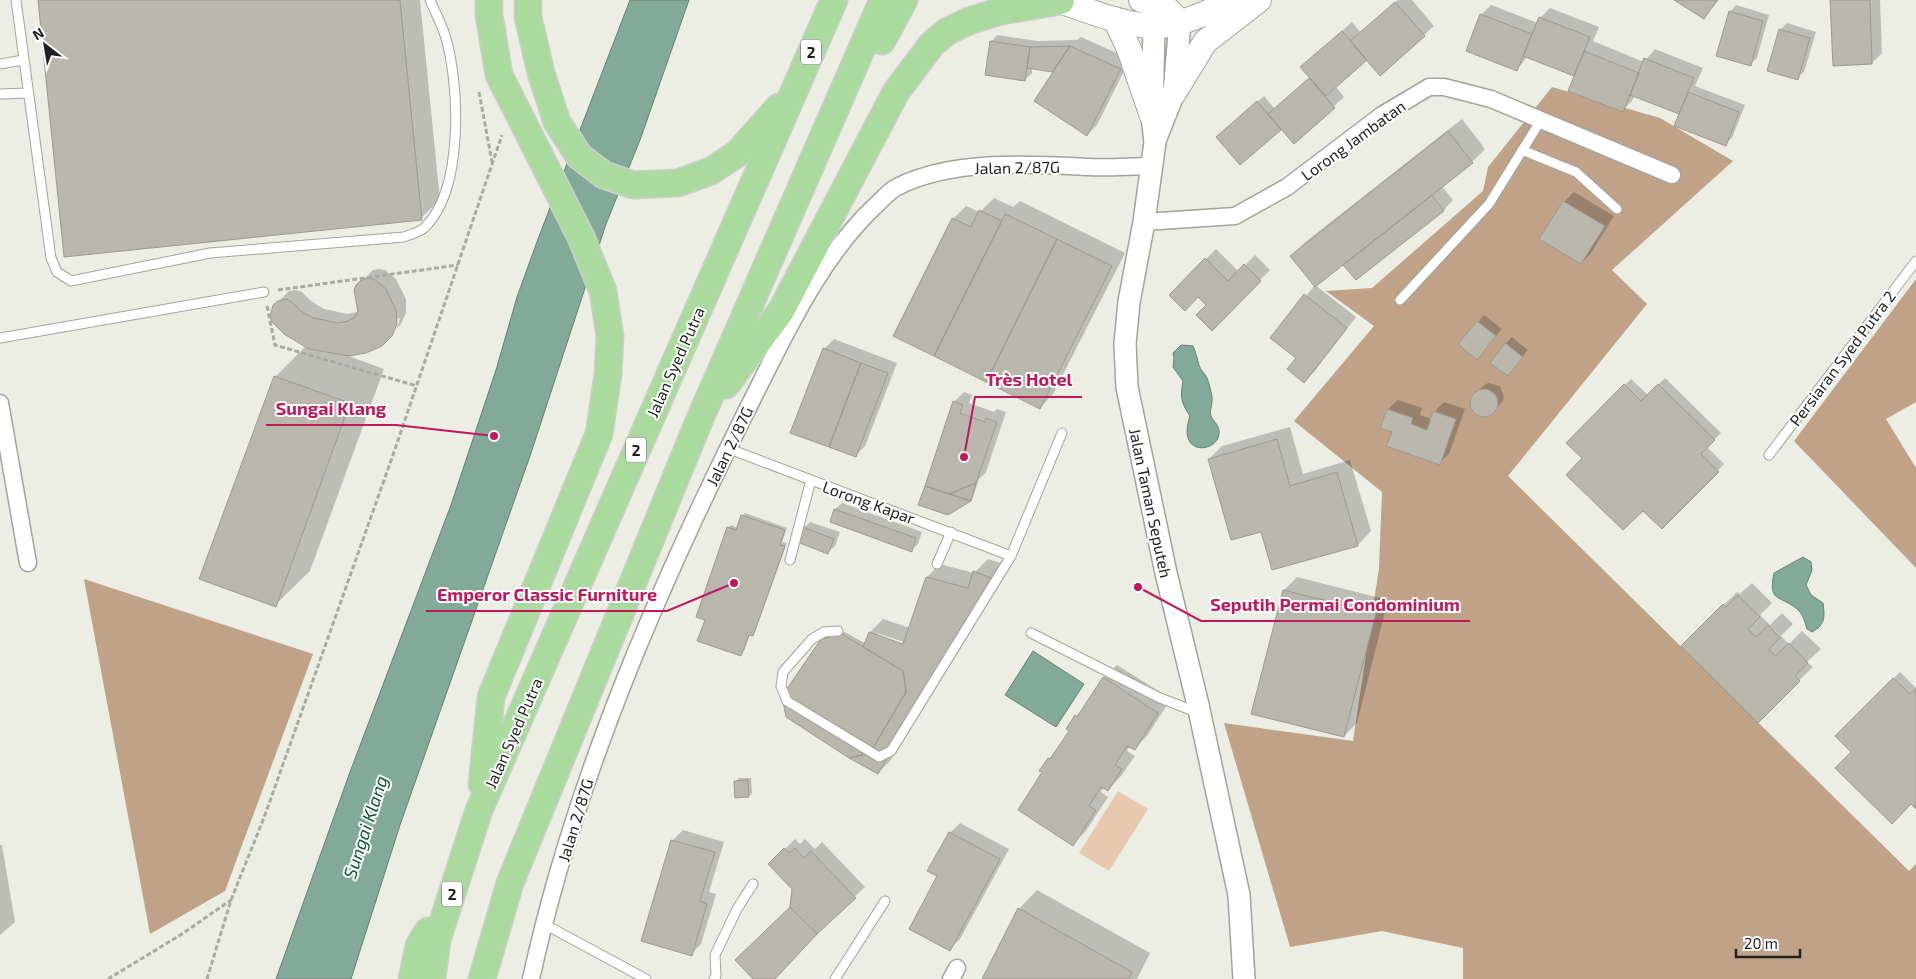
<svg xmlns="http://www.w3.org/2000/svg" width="1916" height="979" viewBox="0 0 1916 979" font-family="'Exo 2',sans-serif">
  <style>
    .green { fill: #e7c9af }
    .forest { fill: #bfa287 }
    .water { fill: #83aa98; stroke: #658173 }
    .shadow { fill: #0003; fill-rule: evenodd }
    .building { fill: #b9b6ac; stroke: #9d998f }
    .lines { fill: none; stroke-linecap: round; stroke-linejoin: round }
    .service-casing { stroke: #a2a49a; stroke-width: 11 }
    .minor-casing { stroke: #a2a49a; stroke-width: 19 }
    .tertiary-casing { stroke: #a2a49a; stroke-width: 24 }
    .secondary-casing { stroke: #a2a49a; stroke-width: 26 }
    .primary-casing { stroke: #cececd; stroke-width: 29 }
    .path { stroke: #a9aba2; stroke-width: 3; stroke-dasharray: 5 2.5; stroke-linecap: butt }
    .service { stroke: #fff; stroke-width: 9 }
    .minor { stroke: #fff; stroke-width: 16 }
    .tertiary { stroke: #fff; stroke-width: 21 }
    .secondary { stroke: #fff; stroke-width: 24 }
    .primary { stroke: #aada9e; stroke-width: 26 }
    .primary-bridge-casing { stroke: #cececd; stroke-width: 29; stroke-linecap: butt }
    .primary-bridge { stroke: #aada9e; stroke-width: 26 }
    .labels { text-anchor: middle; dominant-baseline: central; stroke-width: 4; stroke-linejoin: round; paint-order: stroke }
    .shield { fill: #fff; stroke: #626360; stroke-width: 1 }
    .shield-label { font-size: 15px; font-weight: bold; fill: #1f201c }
    .street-label { font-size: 16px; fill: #1f201c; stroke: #fff }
    .water-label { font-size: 18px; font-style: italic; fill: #0c563d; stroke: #fff }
    .leader { fill: none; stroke: #c2185b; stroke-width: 2 }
    .callout-dot { fill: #c2185b; stroke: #fff; stroke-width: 2 }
    .callout-label { font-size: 18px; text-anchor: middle; font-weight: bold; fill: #c2185b; stroke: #fff; stroke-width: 4; stroke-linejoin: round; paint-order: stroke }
  </style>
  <rect width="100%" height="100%" fill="#eceee3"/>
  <path class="green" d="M1118,791L1148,809L1109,871L1079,853Z"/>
  <path class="forest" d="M1552,87L1660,118L1733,161L1612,270L1647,304L1508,476L1909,871L1916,864V979H1463V948L1382,931L1290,947L1224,723L1353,741L1379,568L1382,492L1294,421L1374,326L1326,291L1372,288L1483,191L1488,167Z
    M1916,279V402L1886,419L1916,468V568L1794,441Z
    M84,579L313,654L225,891L150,934Z"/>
  <path class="water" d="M630,0H689L640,140L606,224L530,456L400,825L351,979H276L350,772L451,505L496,370L517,297L538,239Z
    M1181,345L1193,346C1196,353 1197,358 1199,365C1200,370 1205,373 1207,378C1209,383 1211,391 1212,397C1213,403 1209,411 1211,416C1214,423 1220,425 1219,434C1217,453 1176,457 1190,416C1181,402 1180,398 1183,381L1173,367L1174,358L1173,353Z
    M1803,557L1811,562L1812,570L1806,585L1811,595L1823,603C1825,617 1825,625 1812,632L1807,629C1805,622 1803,613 1796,608C1779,595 1768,602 1774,573Z
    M1033,651L1084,684L1056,727L1005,695Z"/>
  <path class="shadow" d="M40,0H420L440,200L421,218Z
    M1398,0H1412L1434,26L1381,74L1367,59L1335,86L1344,97L1294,142L1281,128L1241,163L1224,130L1264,96L1275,109L1310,77L1312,58L1352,22L1361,33Z
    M1676,0H1719L1704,18Z
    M1832,0H1880L1882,53L1872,63Z
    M1491,5L1538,23L1540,18L1550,8L1599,27L1593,41L1644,62L1655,49L1703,68L1695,86L1745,105L1732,138L1725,144L1683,109L1635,95L1632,101L1622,111L1576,75L1528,56L1517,70L1481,15Z
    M1736,5L1769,15L1757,58L1750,64L1730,12Z
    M1787,23L1816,32L1804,72L1797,78L1780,30Z
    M997,35L1037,41L1077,40L1081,37L1130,59L1097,125L1087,135L1057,68L1052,71L1032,67V73L1025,80L991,42Z
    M1462,119L1485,149L1472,162L1442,186L1453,200L1444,210L1356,278L1344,263L1315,285L1356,317L1314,372L1304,382L1297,358L1272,338L1315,285L1291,256L1304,243Z
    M1574,192L1614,216L1591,253L1581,263L1564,202Z
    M994,198L1013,207L1020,201L1125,253L1053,394L1040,408L953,219L966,206L980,212Z
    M1216,249L1239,272L1255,255L1270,270L1212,329L1208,305L1198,295H1170Z
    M379,269L385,270L396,279L406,299V313L401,324L396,330L400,319L398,318L391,335L346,355L384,369L310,571L275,605V377L306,346L274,306L289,291L296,290L302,292L311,301L324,309L348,314L360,311L357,286L373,270Z
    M1484,315L1502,329L1477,358L1459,344Z
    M1512,337L1528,350L1508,374L1505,344Z
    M834,339L897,363L865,446L855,456L824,349Z
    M1665,378L1721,433L1707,447L1724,464L1662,527L1568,443L1631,379L1648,395Z
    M1488,383L1500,386L1504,397L1502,402L1492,413L1481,415L1472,409V398L1483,386Z
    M964,392L972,395L969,403L994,412L997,409L1006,412L986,472L979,479L973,497L970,500L954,402Z
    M1398,400L1422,408L1420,415L1432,419L1435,411L1444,402L1465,409L1449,454L1439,463L1393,431L1388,409Z
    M1290,427L1303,474L1350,460L1371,531L1358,545L1273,569L1262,530L1209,459L1222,446Z
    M842,503L922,532L918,544L911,550L831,521L835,509Z
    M745,513L787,528L782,542L787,543L755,632L752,635L750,634L744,651L741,654L706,619L728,528L731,525L738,528L742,516Z
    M810,522L840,532L835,546L828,552L804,528Z
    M988,559L1003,564L996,580L891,760L878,773L822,640L825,637L845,632L866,644L870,632L883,619L910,628L927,577L940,564L974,573ZM876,633L910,644L909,647L881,637Z
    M1297,577L1388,600L1357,723L1344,736L1252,713L1284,590Z
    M1752,583L1772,603L1760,615L1770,625L1782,613L1793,624L1781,636L1789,644L1802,631L1821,649L1807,662L1813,667L1758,721L1683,646L1737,592L1740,594Z
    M1117,665L1171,699L1147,736L1134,749L1130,746L1127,751L1135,756L1121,776L1108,790L1104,787L1101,792L1108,797L1086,831L1073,844L1044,772L1049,759L1058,749L1070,730L1076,716L1086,706L1104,678Z
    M1900,672L1916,688V807L1836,736Z
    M739,778H751L752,793L749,796L736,781Z
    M960,823L1009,849L960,939L950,949L939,876L950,833Z
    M683,830L724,842L709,892L716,894L701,944L691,954L643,940L673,840Z
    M795,839L800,844L805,839L815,849L822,842L865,887L822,928L774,979H755L791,907L793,889L770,864Z
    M0,845H2L15,922L0,935Z
    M1037,890L1150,953L1137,979H983L1019,909Z"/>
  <path class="building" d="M38,0H400L422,220L64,257Z
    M1674,0H1717L1704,19Z
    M1830,0H1870L1872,64L1833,66Z
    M1395,2L1425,36L1380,76L1350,41Z
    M1729,11L1763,21L1751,66L1716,56Z
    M1480,14L1532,34L1517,71L1466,51Z
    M1539,17L1590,37L1574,76L1523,56Z
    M1779,29L1810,38L1798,80L1767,71Z
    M1342,31L1367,60L1326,96L1300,67Z
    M990,41L1030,47L1025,81L985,75Z
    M1070,46L1052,72L1027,68L1030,47Z
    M1070,46L1121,69L1087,136L1034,101Z
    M1584,51L1639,73L1623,112L1568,91Z
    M1644,58L1694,78L1679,114L1630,95Z
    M1309,78L1335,108L1294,144L1268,114Z
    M1688,92L1739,112L1726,146L1674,126Z
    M1257,101L1281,130L1240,165L1216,137Z
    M1448,131L1473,163L1315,287L1290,256Z
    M1432,195L1444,211L1356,280L1343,265Z
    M1563,201L1605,226L1581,264L1539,239Z
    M979,210L1002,221L934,356L893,336L952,218L971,227Z
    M1005,214L1057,239L986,382L934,356Z
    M1057,239L1112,266L1040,409L986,382Z
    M1205,258L1228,281L1244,264L1261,281L1212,331L1196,315L1206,305L1198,297L1185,311L1169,295Z
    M368,278L374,279L386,289L396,310L397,324L392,336L382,346L366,353L349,356L309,349L284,334L272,322L270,317L273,305L278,301L286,299L292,302L301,311L314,318L338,323L348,321L355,317L358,312L354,290L356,285L361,280Z
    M1304,294L1347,328L1304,383L1287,369L1296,358L1270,338Z
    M1477,321L1496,336L1477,360L1458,344Z
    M1505,343L1523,357L1508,376L1490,363Z
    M823,348L861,363L829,447L790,433Z
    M861,363L888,373L856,457L829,447Z
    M274,376L350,403L276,607L199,579Z
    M1624,384L1641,401L1658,384L1715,440L1701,454L1719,472L1662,529L1643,511L1623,530L1566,475L1582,458L1566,443Z
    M1470 403a14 14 0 1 1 28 0a14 14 0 1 1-28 0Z
    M953,401L963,405L960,413L985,422L986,418L997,422L976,483L949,494L925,486Z
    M1387,409L1413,418L1411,424L1427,430L1433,411L1456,419L1440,465L1386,446L1392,432L1380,428Z
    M1277,439L1290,486L1337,472L1358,546L1272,570L1261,532L1231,540L1208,459Z
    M976,483L971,501L949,494Z
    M925,486L971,501L948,515L918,505Z
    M834,509L916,538L912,552L830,522Z
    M741,515L785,530L780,545L785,546L753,636L749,635L741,656L697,641L705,620L696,617L727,527L736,530Z
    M803,527L834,539L828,554L797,542Z
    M973,571L991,578L983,595L878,774L849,758L870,753L906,692L903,671L863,647L869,632L903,644L926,577L968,588Z
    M1283,590L1376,613L1344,737L1251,714Z
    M1738,595L1760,617L1748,629L1756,637L1768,625L1780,638L1769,649L1775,656L1789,643L1808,663L1795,676L1800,681L1758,723L1681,646L1723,604L1726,607Z
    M842,634L903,671L906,692L870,753L849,758L786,717L782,696L821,639Z
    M1103,677L1158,713L1135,750L1127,746L1115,765L1122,769L1108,791L1101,787L1089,806L1096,810L1073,846L1018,810L1042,772L1039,771L1048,758L1050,759L1069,731L1066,729L1075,715L1077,717Z
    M1893,678L1910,694L1916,688V809L1911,804L1892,824L1835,768L1851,752L1835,736Z
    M748,780L749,797L735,798L734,781Z
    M949,832L1000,859L950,951L909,929L937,876L927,871Z
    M671,840L715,852L700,901L707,904L692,956L641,941Z
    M784,848L789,853L795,848L804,858L811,851L856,898L817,934L790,907L792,889L768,864Z
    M790,907L817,934L775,979H753L735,960Z
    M1018,908L1132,972L1129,979H982Z"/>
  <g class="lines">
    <g class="service-casing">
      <path id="service" d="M16,0L51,258L57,272L71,281L210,253L404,237C411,234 421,232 425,227C464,189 460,84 445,35C441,23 435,12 430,0
        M0,64L23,60
        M0,94L28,93
        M1522,150L1576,172L1617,209
        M1400,300L1489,204L1541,120
        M0,338L264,292
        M727,448L1011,556
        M1769,455L1916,261
        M790,560L811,480
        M937,564L951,532
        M838,631L824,632L812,639L783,672L781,686L787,701L879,757L891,751L1011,556L1062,433
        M1031,633L1160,698L1199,713
        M544,924L646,979
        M714,979L716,976L715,955L737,909L753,884
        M835,979L885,901"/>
    </g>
    <g class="minor-casing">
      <path id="minor" d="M1144,222L1235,216L1287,187L1382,115L1429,87H1444L1491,99L1672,175
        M0,403L28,563
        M531,979C576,772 666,570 761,382C792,320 825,253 876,205C883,199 889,191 897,187C952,159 1029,164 1089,167C1110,168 1131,166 1152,166
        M951,979L957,968"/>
    </g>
    <g class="tertiary-casing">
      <path id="tertiary" d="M1154,26L1152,116L1155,142L1144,222L1129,302L1125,344L1127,387L1166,573L1198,705L1239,895L1244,979
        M1156,138L1174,93L1180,22"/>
    </g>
    <g class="secondary-casing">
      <path id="secondary" d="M1057,0C1087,10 1122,25 1153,26C1180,27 1210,11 1234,0
        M1141,0L1165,7L1180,22
        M1115,19L1129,49L1152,116
        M1174,93L1205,42L1259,0"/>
    </g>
    <g class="primary-casing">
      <path id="primary" d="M882,41L904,0
        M678,183L711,171L738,153L779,107
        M726,385L781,311L896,92L932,44L948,31L969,21L1001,11L1061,1
        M482,784L491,697L599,434L608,374
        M412,979L419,946L428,931
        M432,979L437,940L479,810L834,0
        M482,979L510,883L699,421L883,0"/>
    </g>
    <path class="path" d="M479,92L492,162
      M278,290L458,265
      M267,306L275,345L417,386
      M108,979L182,934L231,900
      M207,979L231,900L265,815L393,455L502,135"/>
    <use href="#service" class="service"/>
    <use href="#minor" class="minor"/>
    <use href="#tertiary" class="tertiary"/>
    <use href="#secondary" class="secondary"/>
    <use href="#primary" class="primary"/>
    <g class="primary-bridge-casing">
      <path id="primary-bridge" d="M489,0V15L499,75L581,237L603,291L610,336L608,374
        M528,0V17L541,73L557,122L579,156L604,175L633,185L678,183"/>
    </g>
    <use href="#primary-bridge" class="primary-bridge"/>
  </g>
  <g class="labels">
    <g class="shield">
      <rect x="801" y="39.5" width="20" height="25" rx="4"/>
      <rect x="626" y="437.5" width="20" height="25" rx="4"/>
      <rect x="442" y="881.5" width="20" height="25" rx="4"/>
    </g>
    <g class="shield-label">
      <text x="811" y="52">2</text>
      <text x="636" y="450">2</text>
      <text x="452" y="894">2</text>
    </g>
    <g class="street-label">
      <text transform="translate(1353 140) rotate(-36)">Lorong Jambatan</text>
      <text transform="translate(1017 167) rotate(-1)">Jalan 2/87G</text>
      <text transform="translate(1842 358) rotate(-53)">Persiaran Syed Putra 2</text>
      <text transform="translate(675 362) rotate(-66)">Jalan Syed Putra</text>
      <text transform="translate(729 446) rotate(-64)">Jalan 2/87G</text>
      <text transform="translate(869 502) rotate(20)">Lorong Kapar</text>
      <text transform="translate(1151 503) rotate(78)">Jalan Taman Seputeh</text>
      <text transform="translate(513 733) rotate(-66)">Jalan Syed Putra</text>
      <text transform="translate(575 820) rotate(-73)">Jalan 2/87G</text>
    </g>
    <g class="water-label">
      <text transform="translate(365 827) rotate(-72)">Sungai Klang</text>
    </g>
  </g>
  <path class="leader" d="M964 457L975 397H1082M494 436L396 425H266M734 583L667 611H426M1138 587L1201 621H1470"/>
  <g class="callout-dot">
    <circle cx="964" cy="457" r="5"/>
    <circle cx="494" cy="436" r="5"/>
    <circle cx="734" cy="583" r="5"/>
    <circle cx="1138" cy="587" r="5"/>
  </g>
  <g class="callout-label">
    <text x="1029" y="386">Très Hotel</text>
    <text x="331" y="415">Sungai Klang</text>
    <text x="547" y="601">Emperor Classic Furniture</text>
    <text x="1335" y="611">Seputih Permai Condominium</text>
  </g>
  <g transform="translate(45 45) rotate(329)" stroke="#ffffff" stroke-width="4" paint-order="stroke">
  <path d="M0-4L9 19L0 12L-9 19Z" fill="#1f201c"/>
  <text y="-8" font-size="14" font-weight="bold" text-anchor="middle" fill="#1f201c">N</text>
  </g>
  <path d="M1736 949v8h64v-8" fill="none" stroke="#1f201c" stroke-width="2.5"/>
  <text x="1744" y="949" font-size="15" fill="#1f201c" stroke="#ffffff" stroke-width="4" paint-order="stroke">20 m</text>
</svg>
